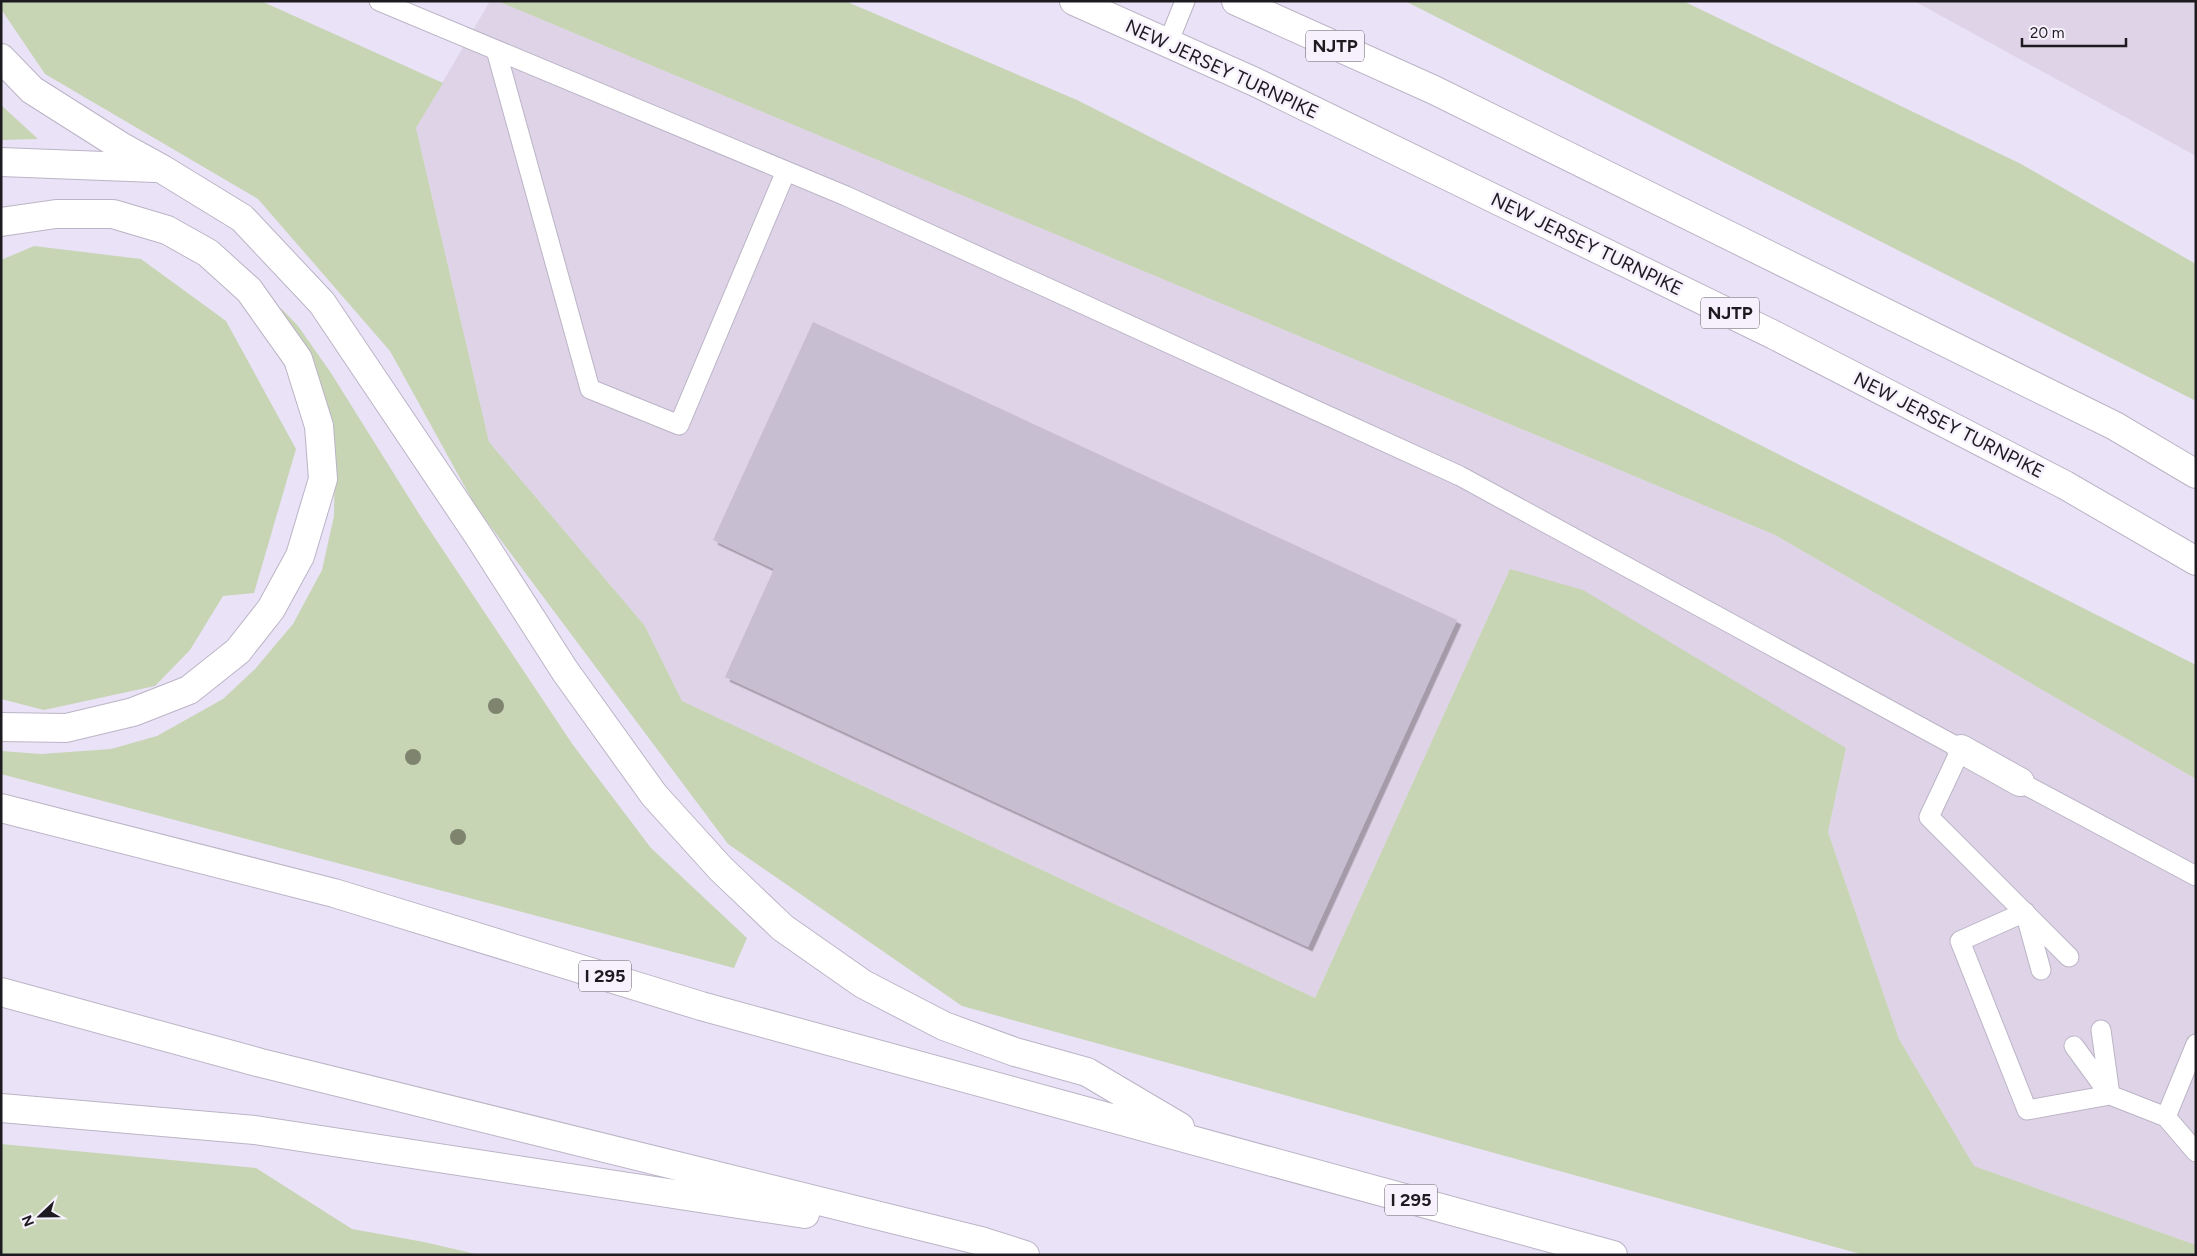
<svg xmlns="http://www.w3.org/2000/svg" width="2197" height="1256" viewBox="0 0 2197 1256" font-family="Figtree,sans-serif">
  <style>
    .industrial { fill: #dfd3e7 }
    .green { fill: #c7d5b4 }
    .building { fill: #c7bed1; filter: url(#shadow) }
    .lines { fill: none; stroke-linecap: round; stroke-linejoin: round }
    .service-casing { stroke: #bbb4c6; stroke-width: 21 }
    .minor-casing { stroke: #bbb4c6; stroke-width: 30 }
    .motorway-casing { stroke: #bbb4c6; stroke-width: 30 }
    .service { stroke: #fff; stroke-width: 19 }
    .minor { stroke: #fff; stroke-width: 28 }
    .motorway { stroke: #fff; stroke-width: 28 }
    .tree { fill: #7f846f }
    .labels { text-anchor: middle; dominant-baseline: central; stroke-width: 5; stroke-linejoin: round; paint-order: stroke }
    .shield { fill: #f6f1fd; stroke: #5e5a62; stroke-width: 1 }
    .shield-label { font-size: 18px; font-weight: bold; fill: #1d1a20 }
    .street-label { font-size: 19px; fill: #1d1a20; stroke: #f6f1fd }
  </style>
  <defs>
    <filter id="shadow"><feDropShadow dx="4.5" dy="4.5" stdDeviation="0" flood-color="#0004"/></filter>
  </defs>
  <rect width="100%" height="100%" fill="#eae2f6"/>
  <path class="industrial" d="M490,1H497L1775,535L2196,779V1245L1974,1166L1899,1039L1828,832L1846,748L1510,569L1315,998L682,701L645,626L489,442L416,128Z
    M1914,1H2196V156L1916,2Z"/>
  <path class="green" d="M1,1H261L443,83L416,128L489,442L645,626L682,701L1315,998L1510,569L1583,590L1846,748L1828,832L1899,1039L1974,1166L2196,1245V1255H1864L962,1006L728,844L476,507L390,351L258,199L45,74L1,9Z
    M497,1H845L1077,100L2196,665V779L1775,535Z
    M1405,1H1683L2021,164L2196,264V401Z
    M1,105L38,139L1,140Z
    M34,246L141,259L226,321L296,449L254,593L223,596L190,650L155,686L44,710L1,699V260Z
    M280,307L298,326L331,373L421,517L573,745L651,848L747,938L734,968L1,774V751L41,754L111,749L157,736L223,699L255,669L293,624L322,570L334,516L335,456L297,337Z
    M1,1144L256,1168L352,1229L424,1242L480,1255H1Z"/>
  <path class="building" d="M813,322L1457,620L1308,947L725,677L774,569L713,540Z"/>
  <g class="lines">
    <g class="service-casing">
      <path id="service" d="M379,1L846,196L1460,476L1961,749L1929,817L2069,957
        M1168,43L1185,1
        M496,50L590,389L679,425L786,171
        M2020,782L2196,876
        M2041,970L2025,912L1960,941L2027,1110L2110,1095L2166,1117L2196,1044
        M2101,1030L2110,1095
        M2074,1046L2109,1094
        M2166,1117L2196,1152"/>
    </g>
    <g class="minor-casing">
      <path id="minor" d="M1961,749L2020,782"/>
    </g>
    <g class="motorway-casing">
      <path id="motorway" d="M1074,1L1255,82L1774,335L2065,485L2196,561
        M1236,1L1434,90L2115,426L2196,474
        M1,58L32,90L122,147L162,169L242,218L322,303L478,535L565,671L654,795L721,869L783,928L863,984L944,1026L1015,1052L1087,1072L1180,1127
        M1,162L155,168
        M1,222L56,214H113L167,230L208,253L249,290L298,359L319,426L323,479L300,556L271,609L238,651L189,690L133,712L66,728L1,727
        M1,808L334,893L701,1006L1613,1255
        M1,992L261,1063L981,1241L1025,1255
        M1,1108L255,1130L805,1214"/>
    </g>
    <use href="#service" class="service"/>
    <use href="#minor" class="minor"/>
    <use href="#motorway" class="motorway"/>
  </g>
  <g class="tree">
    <circle cx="496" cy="706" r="8"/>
    <circle cx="413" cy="757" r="8"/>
    <circle cx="458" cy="837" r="8"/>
  </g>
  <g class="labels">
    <g class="shield">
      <rect x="1306" y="30.5" width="58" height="31" rx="4"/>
      <rect x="1701" y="297.5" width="58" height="31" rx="4"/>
      <rect x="579" y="960.5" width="52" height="31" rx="4"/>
      <rect x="1385" y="1184.5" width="52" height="31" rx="4"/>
    </g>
    <g class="shield-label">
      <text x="1335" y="46">NJTP</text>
      <text x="1730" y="313">NJTP</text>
      <text x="605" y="976">I 295</text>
      <text x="1411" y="1200">I 295</text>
    </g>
    <g class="street-label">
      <text transform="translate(1222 69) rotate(25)">NEW JERSEY TURNPIKE</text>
      <text transform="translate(1587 244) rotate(26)">NEW JERSEY TURNPIKE</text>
      <text transform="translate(1949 425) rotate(27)">NEW JERSEY TURNPIKE</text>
    </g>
  </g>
  <rect width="2197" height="1256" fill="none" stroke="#1d1a20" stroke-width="5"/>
  <g transform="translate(40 1216) rotate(248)" stroke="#f6f1fd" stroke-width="4" paint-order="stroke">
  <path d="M0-4L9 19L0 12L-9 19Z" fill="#1d1a20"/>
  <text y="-8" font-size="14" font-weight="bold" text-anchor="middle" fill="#1d1a20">N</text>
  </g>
  <path d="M2022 38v8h104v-8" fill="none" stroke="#1d1a20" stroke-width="2.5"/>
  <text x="2030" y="38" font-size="15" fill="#1d1a20" stroke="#f6f1fd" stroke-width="4" paint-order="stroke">20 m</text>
</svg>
